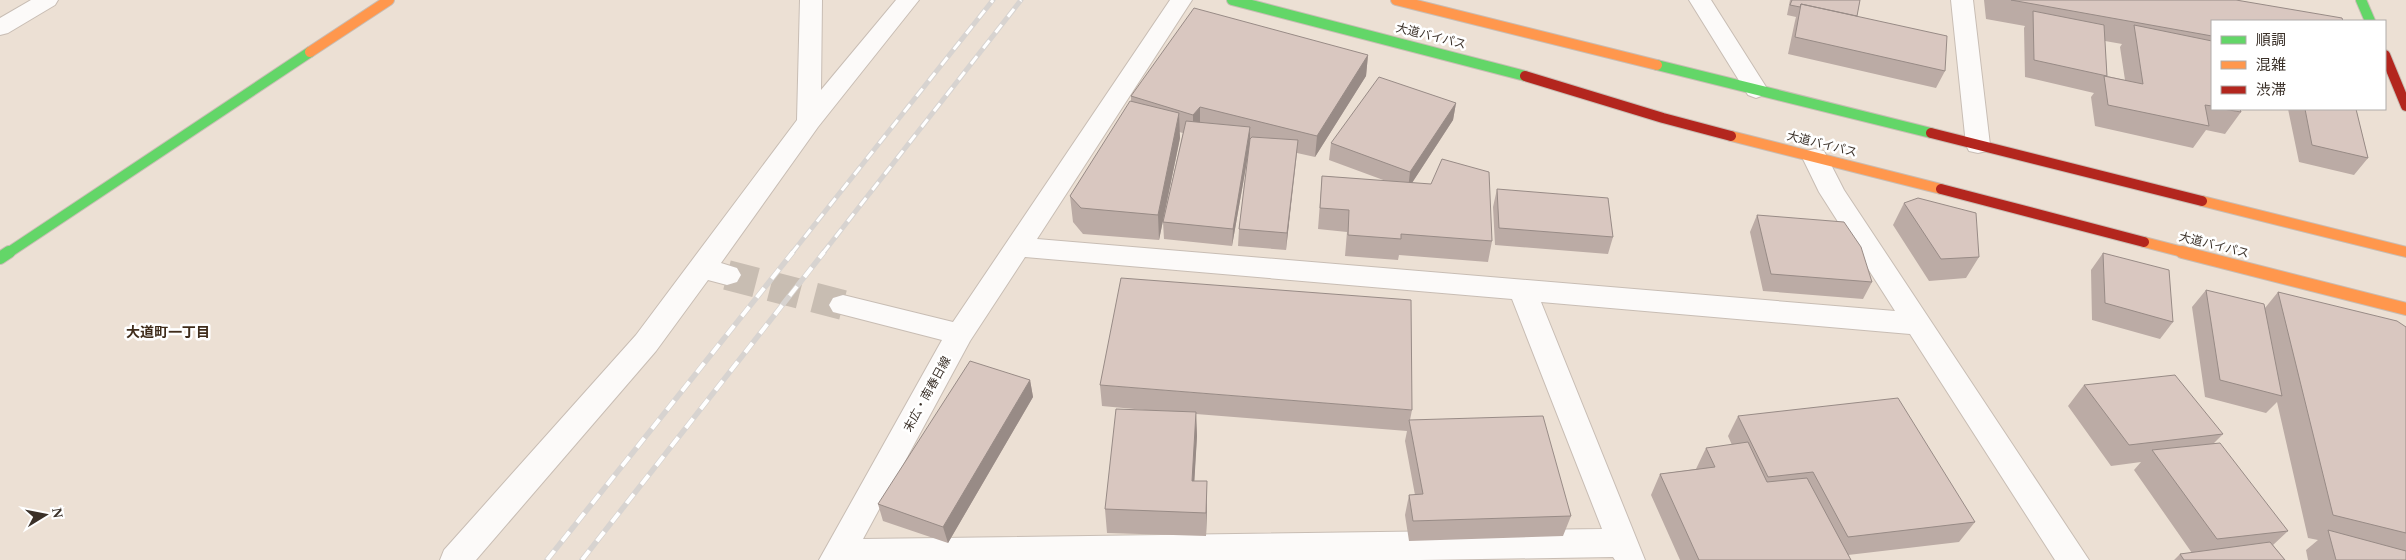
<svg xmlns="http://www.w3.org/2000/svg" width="2406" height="560" viewBox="0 0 2406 560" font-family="'Times New Roman','Noto Sans JP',serif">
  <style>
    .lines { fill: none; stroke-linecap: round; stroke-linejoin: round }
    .street-tunnel { stroke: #c8bdb2; stroke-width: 30; stroke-dasharray: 30 15; stroke-linecap: butt }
    .street-casing { stroke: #c8bdb4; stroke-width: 2 }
    .fast-far1-casing { stroke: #c8bdb4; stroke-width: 12 }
    .fast-casing { stroke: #c8bdb4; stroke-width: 14 }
    .slow-far1-casing { stroke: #c8bdb4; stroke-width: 12 }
    .slow-casing { stroke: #c8bdb4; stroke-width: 14 }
    .jam-casing { stroke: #c8bdb4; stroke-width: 12 }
    .street { fill: #fcfaf9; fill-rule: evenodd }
    .fast-far1 { stroke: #63d668; stroke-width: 10 }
    .fast { stroke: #63d668; stroke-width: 12 }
    .slow-far1 { stroke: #ff974d; stroke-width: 10 }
    .slow { stroke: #ff974d; stroke-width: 12 }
    .jam { stroke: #b3261e; stroke-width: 10 }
    .rail-far1-casing { stroke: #d7d3d0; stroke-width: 5 }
    .rail-casing { stroke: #d7d3d0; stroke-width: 5.5 }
    .rail-far1 { stroke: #fff; stroke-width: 3; stroke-dasharray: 10; stroke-linecap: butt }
    .rail { stroke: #fff; stroke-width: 4; stroke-dasharray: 12; stroke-linecap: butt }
    .wall { fill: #bbaba5; fill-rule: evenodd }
    .shaded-wall { fill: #988b86 }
    .building { fill: #d9c7c0; stroke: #988b86 }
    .labels { text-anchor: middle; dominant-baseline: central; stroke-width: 5; stroke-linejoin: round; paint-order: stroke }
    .street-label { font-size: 12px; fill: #3a3028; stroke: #fff }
    .neighbourhood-label { font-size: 14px; font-weight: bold; fill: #3f2c1b; stroke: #fff }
  </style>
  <rect width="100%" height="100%" fill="#ece0d4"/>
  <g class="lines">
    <path class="street-tunnel" d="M727,275L843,305"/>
    <g class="street-casing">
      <path id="street" d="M31,0H58L55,5L8,33L0,35V18Z
        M800,0H822L821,90L896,0H919L818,127L721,263L737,268L741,275L737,282L727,285L708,280L656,351L476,560H440L444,550L636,335L797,120Z
        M1170,0H1192L1037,239L1895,311L1819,192L1802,157L1806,151L1815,149L1824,151L1844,190L2089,560H2055L1910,334L1541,302L1645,560H1615L1613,557L1420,560H819L942,340L833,312L829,305L833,298L843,295L953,322ZM1025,257L1512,299L1602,529L863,539L970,341Z
        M1689,0H1711L1768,90L1764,95L1756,98L1748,95Z
        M1951,0H1973L1990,145L1987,151L1978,153L1969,151L1966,145Z"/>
    </g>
    <g class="fast-far1-casing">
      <path id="fast-far1" d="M1232,0L1525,76
        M2361,0L2370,21
        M1657,65L1931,133
        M8,253L310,52"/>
    </g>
    <g class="fast-casing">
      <path id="fast" d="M0,258L9,252"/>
    </g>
    <g class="slow-far1-casing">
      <path id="slow-far1" d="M1396,0L1657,65
        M310,52L389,0
        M1731,136L1941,189
        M2202,201L2406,252
        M2144,242L2187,253"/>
    </g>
    <g class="slow-casing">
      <path id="slow" d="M2182,252L2406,309"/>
    </g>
    <g class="jam-casing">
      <path id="jam" d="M2385,55L2406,106
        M1525,76L1663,118L1731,136
        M1931,133L2202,201
        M1941,189L2144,242"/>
    </g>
    <use href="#street" class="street"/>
    <use href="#fast-far1" class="fast-far1"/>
    <use href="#fast" class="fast"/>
    <use href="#slow-far1" class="slow-far1"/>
    <use href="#slow" class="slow"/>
    <use href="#jam" class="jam"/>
    <g class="rail-far1-casing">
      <path id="rail-far1" d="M792,253L993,0
        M823,253L1021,0"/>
    </g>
    <g class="rail-casing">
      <path id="rail" d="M547,560L793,252
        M582,560L824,252"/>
    </g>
    <use href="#rail-far1" class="rail-far1"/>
    <use href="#rail" class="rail"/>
  </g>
  <path class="wall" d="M1790,0H1860L1857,16L1945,71L1936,88L1788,54L1795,21L1796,17L1787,15Z
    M1984,0H2236L2212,21V109H2223L2241,112L2225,134L2206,130L2193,148L2095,126L2091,97L2094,93L2025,77L2024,28L2025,26L1986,19ZM2105,41L2122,44L2120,47L2125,80L2107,76Z
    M1368,55L1366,76L1315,157L1297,153L1286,250L1238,246L1239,229L1250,144L1232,246L1164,239L1163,222L1183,133L1179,132L1180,138L1159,240L1083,234L1073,222L1070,196L1131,101V96Z
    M1456,103L1453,120L1412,183L1492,241L1488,262L1399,255L1398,260L1345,256L1347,232L1318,229L1322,176L1386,181L1329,160L1331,143Z
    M2288,109H2356L2368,158L2354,175L2299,162Z
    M1497,189L1613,237L1608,254L1495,245L1493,207Z
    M1904,203L1979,257L1966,278L1929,281L1893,225Z
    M1757,215L1872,282L1863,299L1763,291L1750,232Z
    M2103,253L2173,322L2160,339L2092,320L2091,270Z
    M2206,290L2265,308L2278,292L2406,327V560H2308L2306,550L2318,540L2308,538L2277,402L2266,413L2205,397L2192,307Z
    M1030,380L1033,397L948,543L883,521L878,504Z
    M1100,385L1412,410L1410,420L1571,516L1563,536L1409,541L1405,515L1409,495H1415L1405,441L1407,431L1196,414L1197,436L1194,481L1207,505L1206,536L1107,533L1105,509L1156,411L1102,406Z
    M2084,385L2223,434L2214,443L2288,531L2273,545L2285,560H2174L2180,554L2192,553L2134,470L2141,462L2111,466L2068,406Z
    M1738,416L1975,522L1959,542L1848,555L1851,560H1680L1651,495L1660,474L1696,469L1706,448L1732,445L1728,436Z"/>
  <path class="shaded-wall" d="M1368,55L1366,76L1315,157L1317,136Z
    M1456,103L1453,120L1408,189L1410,172Z
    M1200,107V128L1193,136V115Z
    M1179,113L1180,138L1159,240L1158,215Z
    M1250,127V144L1232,246L1233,229Z
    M1298,140L1296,157L1286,250L1287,233Z
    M1030,380L1033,397L948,543L943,527Z
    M1196,412L1197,436L1193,505L1192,481Z
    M1207,481V505L1206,536V513Z"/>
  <path class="building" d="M1792,0H1860L1857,16L1801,4L1800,7L1790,5Z
    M2011,0H2236L2342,18L2343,21H2212V36Z
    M1801,4L1947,36L1945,71L1795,37Z
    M1194,8L1368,55L1317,136L1200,107L1193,115L1131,96Z
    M2033,11L2104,25L2107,76L2034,60Z
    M2134,25L2212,41V106L2205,105L2209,126L2108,105L2104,76L2143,84Z
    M1379,77L1456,103L1410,172L1331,143Z
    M1130,101L1179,113L1158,215L1081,208L1070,196Z
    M2223,109H2240L2241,112Z
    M2305,109H2356L2368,158L2312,145Z
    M1186,121L1250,127L1233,229L1163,222Z
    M1252,137L1298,140L1287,233L1239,229L1250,139Z
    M1442,159L1489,172L1492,241L1401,234V239L1348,235L1349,210L1320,208L1322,176L1431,184Z
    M1497,189L1608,198L1613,237L1499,228Z
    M1918,198L1976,213L1979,257L1941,259L1904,203Z
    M1757,215L1844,222L1861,247L1872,282L1771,274Z
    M2103,253L2169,270L2173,322L2105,303Z
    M1121,278L1411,300L1412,410L1100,385Z
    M2206,290L2264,304L2282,396L2220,380Z
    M2278,292L2397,321L2406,327V533L2333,515Z
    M970,361L1030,380L943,527L878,504Z
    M2175,375L2223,434L2129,445L2084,385Z
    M1898,398L1975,522L1848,537L1813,472L1768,477L1738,416Z
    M1116,409L1196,412L1192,481H1207L1206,513L1105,509Z
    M1543,416L1571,516L1413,521L1409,495L1423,494L1409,420Z
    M1748,442L1767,482L1807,478L1851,560H1699L1660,474L1715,467L1706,448Z
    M2220,443L2288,531L2217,539L2152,450Z
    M2328,530L2406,551V560H2336Z
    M2270,542L2285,560H2184L2180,554Z"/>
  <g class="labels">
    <g class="street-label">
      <text transform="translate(1431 36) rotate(14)">大道バイパス</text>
      <text transform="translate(1822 144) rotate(14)">大道バイパス</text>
      <text transform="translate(2214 245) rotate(14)">大道バイパス</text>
      <text transform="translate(927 394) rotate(-61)">末広・南春日線</text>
    </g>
    <g class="neighbourhood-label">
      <text x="168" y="332">大道町一丁目</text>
    </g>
  </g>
  <rect x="2211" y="20" width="175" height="90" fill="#ffffff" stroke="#b0aca9"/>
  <rect x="2221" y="36" width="25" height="8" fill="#63d668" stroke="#b0aca9"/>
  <text x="2256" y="45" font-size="15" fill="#3a3028">順調</text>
  <rect x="2221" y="61" width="25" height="8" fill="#ff974d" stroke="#b0aca9"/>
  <text x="2256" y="70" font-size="15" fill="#3a3028">混雑</text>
  <rect x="2221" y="86" width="25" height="8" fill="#b3261e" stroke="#b0aca9"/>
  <text x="2256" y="95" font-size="15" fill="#3a3028">渋滞</text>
  <g transform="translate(45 515) rotate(80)" stroke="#ffffff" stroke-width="4" paint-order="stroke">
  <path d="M0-4L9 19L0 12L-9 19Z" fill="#3a3028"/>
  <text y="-8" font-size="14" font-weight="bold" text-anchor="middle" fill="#3a3028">N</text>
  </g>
</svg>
